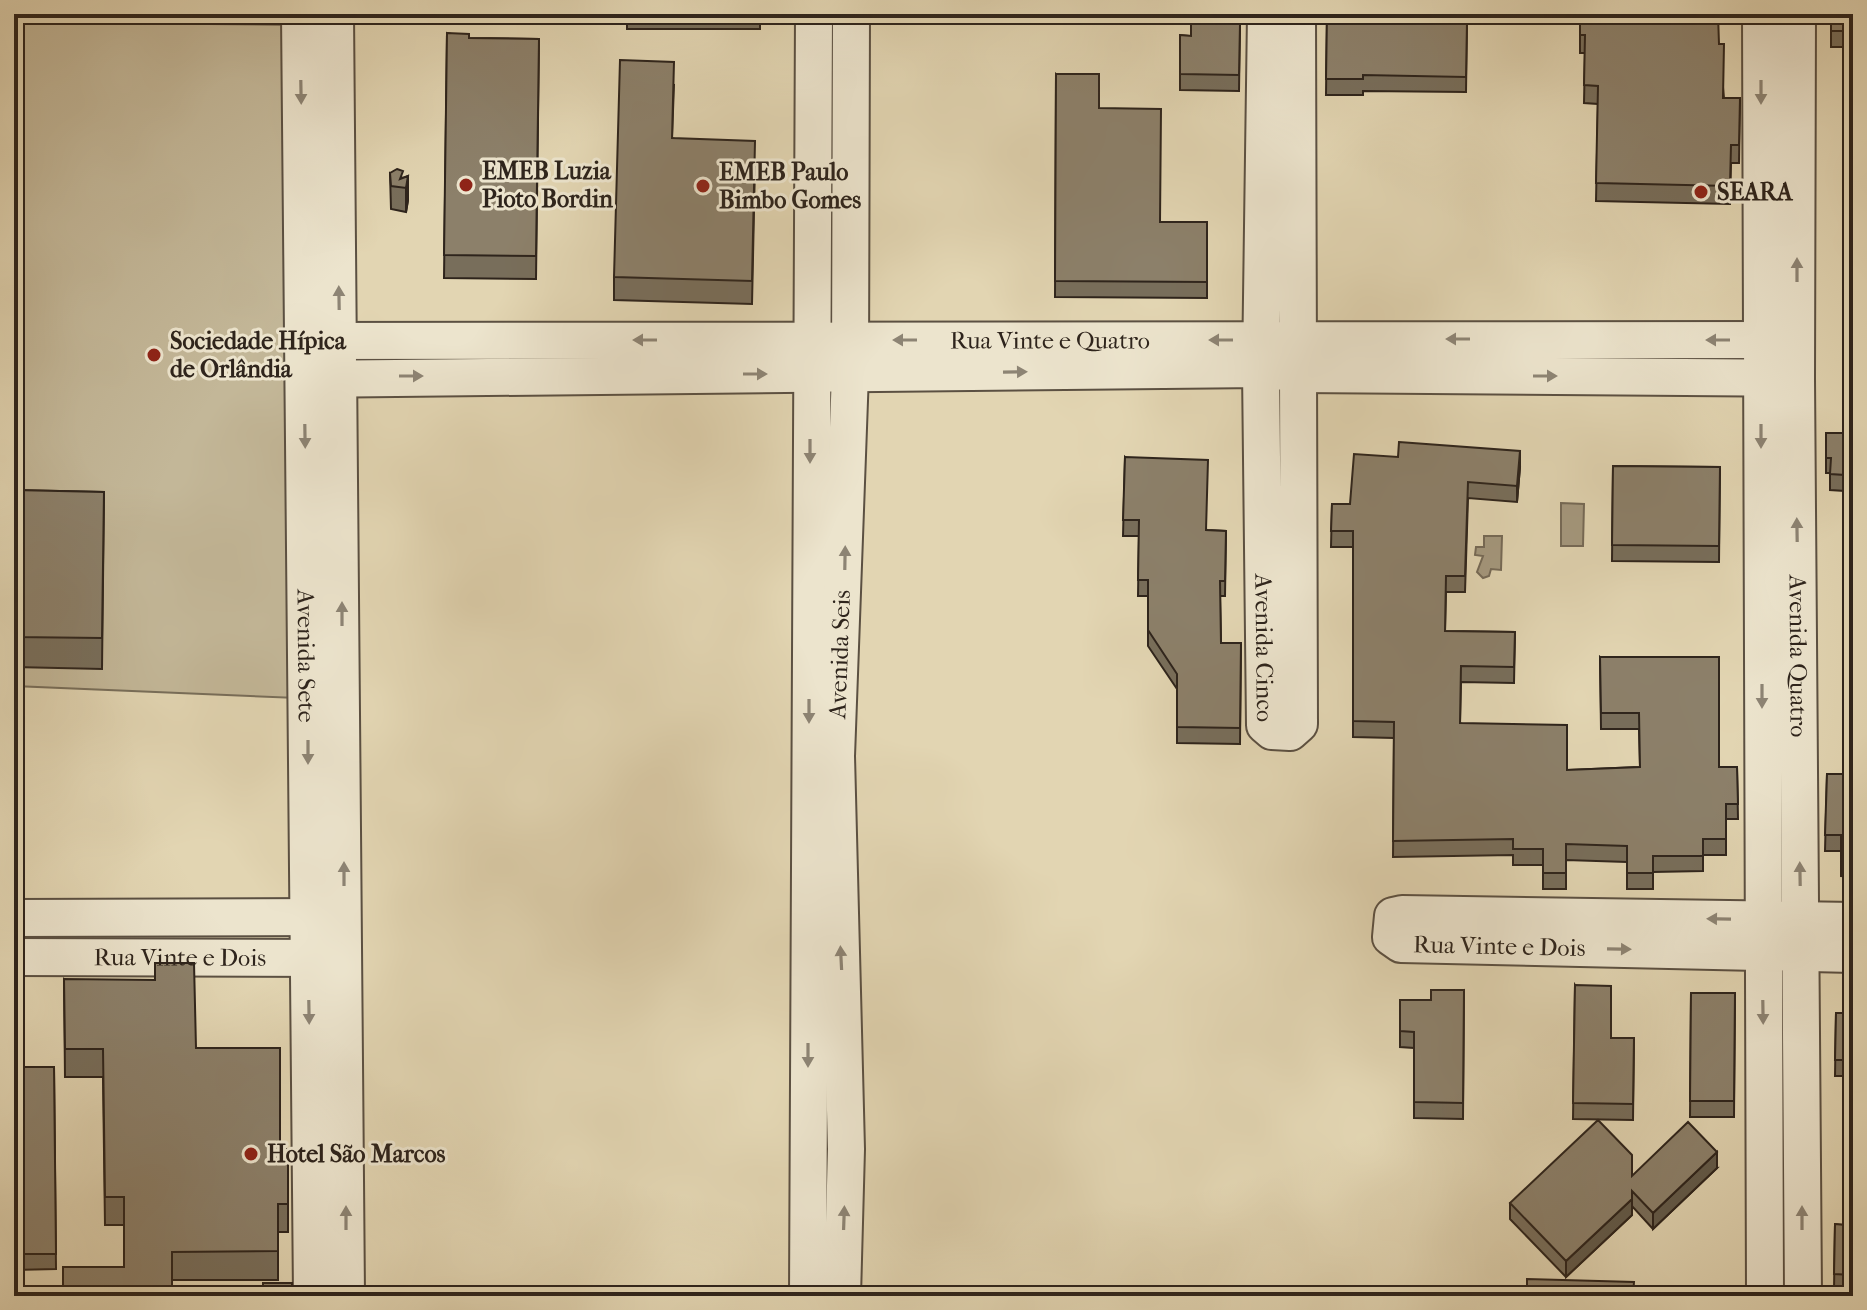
<svg xmlns="http://www.w3.org/2000/svg" width="1867" height="1310" viewBox="0 0 1867 1310" font-family="'IM FELL French Canon',serif">
  <style>
    .green { fill: #c3b798; stroke: #786e5a; stroke-width: 2 }
    .water { fill: #a5997f; stroke: #756a57; stroke-width: 2 }
    .lines { fill: none; stroke-linecap: round; stroke-linejoin: round }
    .minor-casing { stroke: #5b5042; stroke-width: 40 }
    .minor { stroke: #ece4cd; stroke-width: 36 }
    .wall { fill: #786e5b; stroke: #2e241c; stroke-width: 2 }
    .shaded-wall { fill: #625a4a; stroke: #2e241c; stroke-width: 2 }
    .building { fill: #8c806a; stroke: #2e241c; stroke-width: 2 }
    .oneway { fill: #8d8474 }
    .poi-dot { fill: #8f2418; stroke: #ece4cd; stroke-width: 3 }
    .labels { text-anchor: middle; dominant-baseline: central; stroke-width: 6; stroke-linejoin: round; paint-order: stroke }
    .poi-label { font-size: 24px; font-weight: bold; fill: #2e241c; stroke: #ece4cd; text-anchor: start }
    .street-label { font-size: 24px; fill: #2e241c; stroke: #ece4cd }
  </style>
  <rect width="100%" height="100%" fill="#e2d5b2"/>
  <filter id="stains"><feTurbulence type="fractalNoise" baseFrequency=".0025" numOctaves="4"/><feColorMatrix values="0 0 0 0 .2 0 0 0 0 .09 0 0 0 0 .02 0 0 0 .5 -.17"/></filter>
  <radialGradient id="worn" r=".72"><stop offset=".6" stop-color="#630" stop-opacity="0"/><stop offset="1" stop-color="#630" stop-opacity=".3"/></radialGradient>
  <path class="green" d="M14,22L291,25L297,698L14,686Z"/>
  <path class="water" d="M14,406H22L21,481H14Z
    M1561,503L1584,504L1583,546H1561Z
    M1484,536H1502L1501,570L1491,569L1489,576L1483,578L1477,572L1483,556L1475,555L1476,547H1484Z"/>
  <g class="lines">
    <g class="minor-casing">
      <g id="minor">
        <path id="s1" d="M300,14L312,1296"/>
        <path d="M335,14L346,1296"/>
        <path id="s2" d="M1266,14L1261,369L1265,725L1272,731L1290,732L1299,724L1297,14"/>
        <path d="M1761,14L1765,1296"/>
        <path id="s3" d="M1797,14L1796,378L1803,1296"/>
        <path id="s4" d="M304,341L1796,340"/>
        <path d="M305,379L1261,369L1299,374L1796,378"/>
        <path d="M14,918L330,917"/>
        <path id="s5" d="M1853,921L1402,914L1393,916L1391,937L1401,944L1853,954"/>
        <path id="s6" d="M14,957L332,958"/>
        <path d="M808,1296L814,14"/>
        <path id="s7" d="M842,1296L846,1149L836,756L850,373L851,14"/>
      </g>
    </g>
    <use href="#minor" class="minor"/>
  </g>
  <path class="wall" d="M14,14H246L245,21L14,19Z
    M627,14H777V18H760V29H627Z
    M1327,14L1423,21L1467,22L1466,92L1363,91V95H1326Z
    M1580,14L1719,44L1724,98H1740L1739,163H1731L1730,204L1596,201L1598,104L1584,103L1585,53H1580Z
    M1831,14H1853V47H1831Z
    M1240,24L1239,91L1180,90V35L1191,36Z
    M447,33L469,38L539,39L536,279L444,278Z
    M1056,74L1099,108L1160,222H1207V298L1055,297Z
    M674,84L672,138L755,164L752,304L614,300V277Z
    M390,173L403,178L408,176V200L406,212L391,209Z
    M1853,391V624H1848L1850,544H1844L1845,491L1830,490V473H1826V433H1847Z
    M1125,457L1207,530L1226,531L1225,596H1220L1221,643H1241L1240,744L1177,743V689L1148,646V596H1138L1139,536H1123Z
    M1613,466L1720,467L1719,562L1612,561Z
    M1520,467L1517,502L1468,498L1465,592H1446L1445,631L1515,632L1514,683L1461,682L1460,723L1567,770L1640,767L1639,729H1601L1600,657L1719,767H1737L1738,819H1726V855H1703V871L1653,872V889H1627V862L1566,860V889H1543V865H1513V855L1393,857L1394,738L1353,737V547H1331L1332,504H1350Z
    M14,490L104,492L102,669L14,667Z
    M1827,774H1853V877L1841,876V851H1825Z
    M64,979L196,1048L280,1149H288V1232H278V1280H172L124,1267V1225H105L103,1077H65Z
    M1575,985L1611,1038H1634L1633,1120L1573,1119Z
    M1464,990L1463,1119L1414,1118V1048L1400,1047V1000H1431Z
    M1691,993H1735L1734,1117H1690Z
    M1853,1003V1076H1835L1836,1013H1851Z
    M14,1067H54L56,1269L14,1270Z
    M1853,1158V1291L1834,1290L1835,1224L1845,1225Z
    M1717,1168L1653,1229L1632,1206V1215L1566,1277L1510,1219V1203L1632,1176Z"/>
  <path class="shaded-wall" d="M408,176V200L406,212V188Z
    M1520,451V467L1517,502V486Z
    M1717,1152V1168L1653,1229V1213Z
    M1632,1199V1215L1566,1277V1261Z"/>
  <path class="building" d="M1327,14H1423V21L1467,22L1466,77L1363,75V79H1326Z
    M1580,14H1718L1719,44H1724L1723,98H1740L1739,145H1731L1730,186L1596,183L1598,86L1584,85L1585,35H1580Z
    M1831,14H1853V31H1831Z
    M1191,24H1240L1239,75L1180,74V35L1191,36Z
    M447,33L469,34V38L539,39L536,256L444,255Z
    M620,60L674,62L672,138L755,141L752,281L614,277Z
    M1056,74H1099V108L1161,109L1160,222H1207V282L1055,281Z
    M397,169L403,171L400,179L408,176L406,188L391,186L390,173Z
    M1847,391H1853V609L1848,608L1851,528H1844L1845,475L1830,474L1831,458H1826V433H1847Z
    M1399,442L1520,451L1517,486L1468,482L1465,576H1446L1445,631L1515,632L1514,667L1461,666L1460,723L1567,725V770L1640,767L1639,713H1601L1600,657H1719V767H1737L1738,804H1726V839H1703V856H1653V873H1627V846L1566,844V873H1543V849H1513V839L1393,841L1394,722L1353,721V531H1331L1332,504H1350L1354,454L1398,457Z
    M1125,457L1208,460L1206,530L1226,531L1225,581H1220L1221,643H1241L1240,728L1177,727V674L1148,630V580H1138L1139,520H1123Z
    M1613,466L1720,467L1719,546L1612,545Z
    M14,490L104,492L102,638L14,637Z
    M1827,774H1853V861L1841,860V835H1825Z
    M155,963H194L196,1048H280V1149H288V1204H278V1251L172,1252V1296H63V1267H124V1197H105L103,1049H65L64,979L155,980Z
    M1575,985L1611,986V1038H1634L1633,1104L1573,1103Z
    M1431,990H1464L1463,1103L1414,1102V1032L1400,1031V1000H1431Z
    M1691,993H1735L1734,1101H1690Z
    M1851,1003H1853V1060H1835L1836,1013H1851Z
    M14,1067H54L56,1254H14Z
    M1598,1120L1632,1155V1176L1688,1122L1717,1152L1653,1213L1632,1191V1199L1566,1261L1510,1203Z
    M1847,1157L1853,1158V1275L1834,1274L1835,1224L1845,1225Z
    M1527,1279L1634,1282L1633,1296H1527Z
    M263,1283H292V1296H263Z"/>
  <defs><path id="oneway-solid" d="M-6-.8H1V-3.2L6.5 0L1 3.2V.8H-6Z" transform="scale(2)"/></defs>
  <g class="oneway">
    <use href="#oneway-solid" transform="translate(301 92) rotate(89)"/>
    <use href="#oneway-solid" transform="translate(1761 92) rotate(90)"/>
    <use href="#oneway-solid" transform="translate(1797 270) rotate(-90)"/>
    <use href="#oneway-solid" transform="translate(339 298) rotate(-91)"/>
    <use href="#oneway-solid" transform="translate(1458 339) rotate(-180)"/>
    <use href="#oneway-solid" transform="translate(645 340) rotate(180)"/>
    <use href="#oneway-solid" transform="translate(905 340) rotate(180)"/>
    <use href="#oneway-solid" transform="translate(1221 340) rotate(180)"/>
    <use href="#oneway-solid" transform="translate(1718 340) rotate(-180)"/>
    <use href="#oneway-solid" transform="translate(1015 372) rotate(-1)"/>
    <use href="#oneway-solid" transform="translate(755 374)"/>
    <use href="#oneway-solid" transform="translate(411 376)"/>
    <use href="#oneway-solid" transform="translate(1545 376)"/>
    <use href="#oneway-solid" transform="translate(305 436) rotate(89)"/>
    <use href="#oneway-solid" transform="translate(1761 436) rotate(90)"/>
    <use href="#oneway-solid" transform="translate(810 451) rotate(90)"/>
    <use href="#oneway-solid" transform="translate(1797 530) rotate(-91)"/>
    <use href="#oneway-solid" transform="translate(845 558) rotate(-89)"/>
    <use href="#oneway-solid" transform="translate(342 614) rotate(-90)"/>
    <use href="#oneway-solid" transform="translate(1762 696) rotate(90)"/>
    <use href="#oneway-solid" transform="translate(809 711) rotate(90)"/>
    <use href="#oneway-solid" transform="translate(308 752) rotate(90)"/>
    <use href="#oneway-solid" transform="translate(344 874) rotate(-90)"/>
    <use href="#oneway-solid" transform="translate(1800 874) rotate(-91)"/>
    <use href="#oneway-solid" transform="translate(1719 919) rotate(-179)"/>
    <use href="#oneway-solid" transform="translate(1619 949) rotate(1)"/>
    <use href="#oneway-solid" transform="translate(841 958) rotate(-93)"/>
    <use href="#oneway-solid" transform="translate(309 1012) rotate(89)"/>
    <use href="#oneway-solid" transform="translate(1763 1012) rotate(89)"/>
    <use href="#oneway-solid" transform="translate(808 1055) rotate(90)"/>
    <use href="#oneway-solid" transform="translate(346 1218) rotate(-90)"/>
    <use href="#oneway-solid" transform="translate(844 1218) rotate(-88)"/>
    <use href="#oneway-solid" transform="translate(1802 1218) rotate(-90)"/>
  </g>
  <g class="poi-dot">
    <circle cx="466" cy="185" r="8"/>
    <circle cx="703" cy="186" r="8"/>
    <circle cx="1701" cy="192" r="8"/>
    <circle cx="154" cy="355" r="8"/>
    <circle cx="251" cy="1154" r="8"/>
  </g>
  <g class="labels">
    <g class="poi-label">
      <text x="482" y="171">EMEB Luzia<tspan x="482" dy="28">Pioto Bordin</tspan></text>
      <text x="719" y="172">EMEB Paulo<tspan x="719" dy="28">Bimbo Gomes</tspan></text>
      <text x="1717" y="192">SEARA</text>
      <text x="170" y="341">Sociedade Hípica<tspan x="170" dy="28">de Orlândia</tspan></text>
      <text x="267" y="1154">Hotel São Marcos</text>
    </g>
    <g class="street-label">
      <text stroke="none"><textPath href="#s4" startOffset="746">Rua Vinte e Quatro</textPath></text>
      <text stroke="none"><textPath href="#s2" startOffset="634">Avenida Cinco</textPath></text>
      <text stroke="none"><textPath href="#s1" startOffset="642">Avenida Sete</textPath></text>
      <text stroke="none"><textPath href="#s7" startOffset="642">Avenida Seis</textPath></text>
      <text stroke="none"><textPath href="#s3" startOffset="642">Avenida Quatro</textPath></text>
      <text stroke="none"><textPath href="#s5" startOffset="592">Rua Vinte e Dois</textPath></text>
      <text stroke="none"><textPath href="#s6" startOffset="166">Rua Vinte e Dois</textPath></text>
    </g>
  </g>
  <rect width="1867" height="1310" fill="none" stroke="#e2d5b2" stroke-width="48"/>
  <rect x="16" y="16" width="1835" height="1278" fill="none" stroke="#2e241c" stroke-width="4"/>
  <rect x="24" y="24" width="1819" height="1262" fill="none" stroke="#2e241c" stroke-width="2"/>
  <rect width="100%" height="100%" filter="url(#stains)"/>
  <rect width="100%" height="100%" fill="url(#worn)"/>
</svg>
